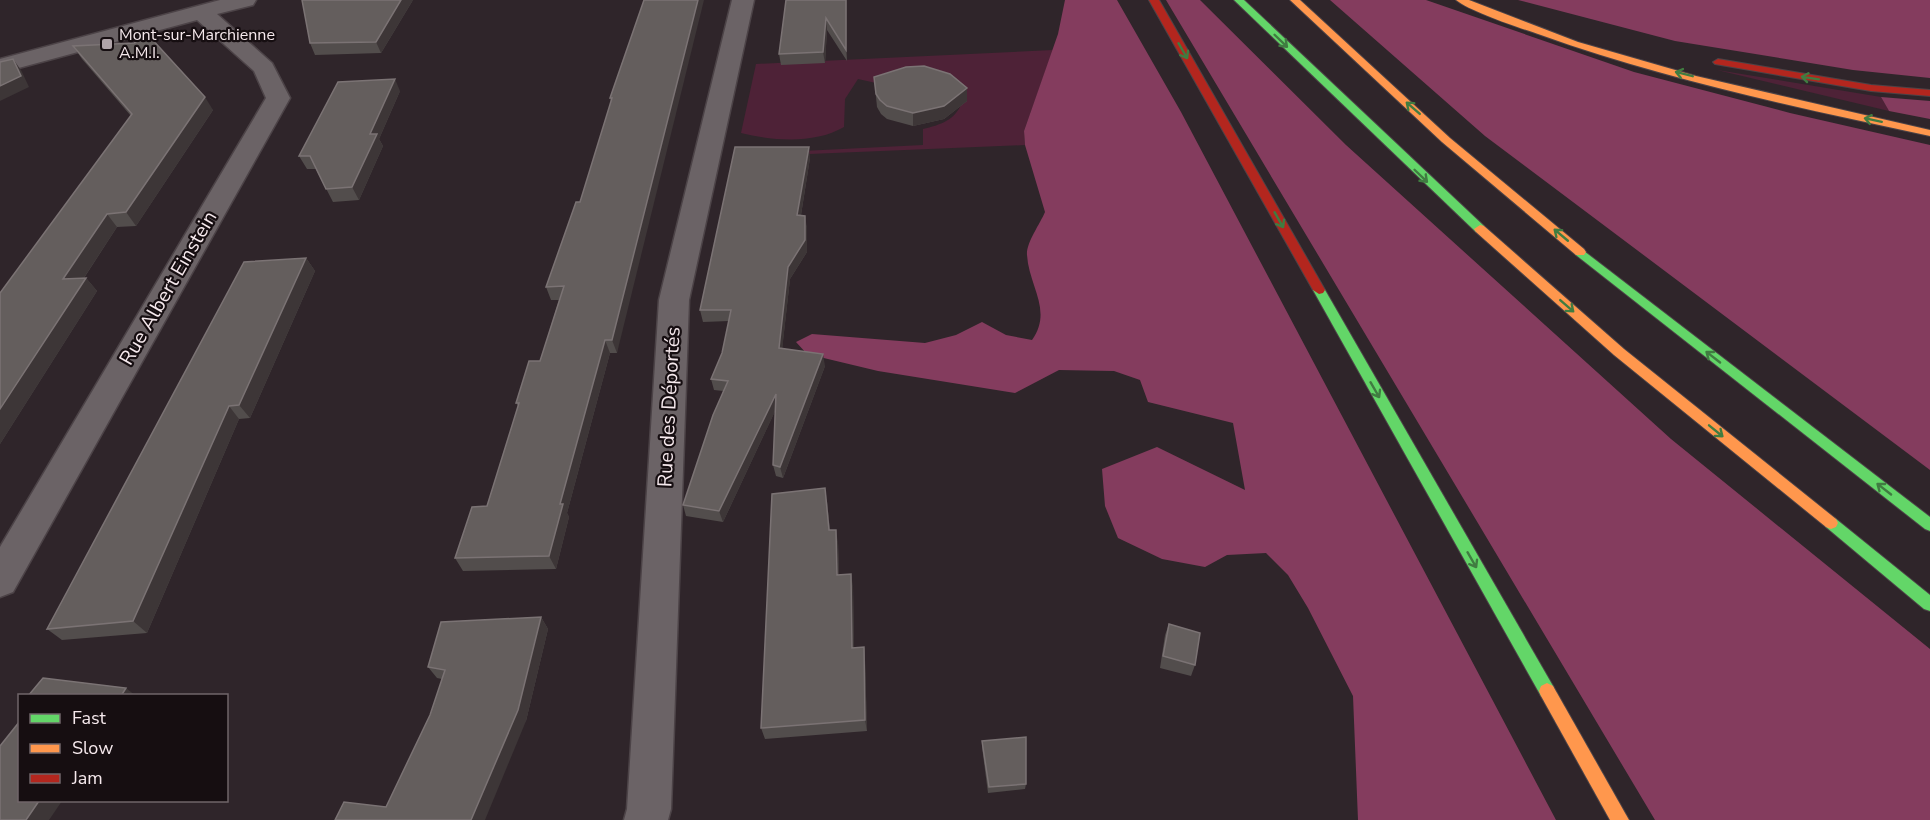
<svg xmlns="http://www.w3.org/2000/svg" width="1930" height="820" viewBox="0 0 1930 820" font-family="'Nunito Sans',sans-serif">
<rect width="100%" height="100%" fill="#2f252a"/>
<!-- green -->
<g fill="#4e2237">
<path d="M 1053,50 L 1024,131 L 1025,145 L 762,156 L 762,153 L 923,145 L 923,129 C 940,125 956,120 962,102 L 858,79 L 845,99 L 844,127 C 815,144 774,141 741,133 L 756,64 Z"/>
<polygon points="1717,70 1881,97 1889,111"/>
</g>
<!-- forest -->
<g fill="#843c5e">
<path d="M 1065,0 L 1117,0 L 1181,112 L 1556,820 L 1358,820 L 1353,696 L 1308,608 L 1288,575 L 1266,553 L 1227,555 L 1205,567 L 1162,559 L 1118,538 L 1105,506 L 1102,469 L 1157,447 L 1245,490 L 1233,423 L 1148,402 L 1140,380 L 1114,371 L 1059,370 L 1015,393 L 878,371 L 807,354 L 796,342 L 812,334 L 925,343 L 956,335 L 982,322 L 1006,335 L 1032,340 C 1053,310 1029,287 1027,255 C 1026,243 1040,224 1045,212 L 1025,145 L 1024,131 L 1058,34 Z"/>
<polygon points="1166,0 1200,0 1346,145 1671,439 1930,649 1930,820 1655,820"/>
<polygon points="1330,0 1426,0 1634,72 1790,113 1930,145 1930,470 1485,136"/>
<polygon points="1518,0 1930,0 1930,78 1853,70 1675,41"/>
<polygon points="1881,97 1930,101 1930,119 1889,111"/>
</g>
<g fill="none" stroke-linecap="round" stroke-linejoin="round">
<defs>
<g id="street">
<polygon points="220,0 256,0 253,5 217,14 272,63 290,98 13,592 0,597 0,547 266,98 254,71 197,20 0,73 0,59"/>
<polygon points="732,0 754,0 689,300 671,809 668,820 624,820 627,809 659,300"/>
</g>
<g id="fast">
<polygon points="1234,0 1244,0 1484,226 1484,232 1476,232"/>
<polygon points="1580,248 1930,517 1930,531 1925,529 1576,255 1574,252"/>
<polygon points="1319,286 1325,290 1553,686 1555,691 1553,696 1547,699 1541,696 1313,290"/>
<polygon points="1831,517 1836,519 1930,595 1930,611 1924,609 1826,527 1824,523 1826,519"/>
</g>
<g id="slow">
<polygon points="1290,0 1300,0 1450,138 1584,249 1586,252 1584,255 1576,255 1442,142"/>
<path d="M 1456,0 L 1469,0 L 1578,42 L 1696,76 L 1930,130 L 1930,136 C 1799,108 1667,80 1541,35 C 1520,28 1471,12 1456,0 Z"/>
<polygon points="1480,225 1484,226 1624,349 1836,519 1838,523 1836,527 1831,529 1826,527 1614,355 1476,232 1474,229"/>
<polygon points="1547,683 1553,686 1629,820 1610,820 1541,696 1539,691 1541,686"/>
</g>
<g id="jam">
<polygon points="1149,0 1159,0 1325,290 1323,293 1319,294 1313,290"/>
<polygon points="1718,59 1871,85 1930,90 1930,96 1871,91 1715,64 1713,62"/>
</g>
</defs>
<!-- street casing -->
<use href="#street" stroke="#4c4347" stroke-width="3"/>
<!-- fast casing -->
<use href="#fast" stroke="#4c4347" stroke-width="2"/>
<!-- slow casing -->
<use href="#slow" stroke="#4c4347" stroke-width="2"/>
<!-- jam casing -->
<use href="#jam" stroke="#4c4347" stroke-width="2"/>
<!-- street -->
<use href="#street" fill="#6b6366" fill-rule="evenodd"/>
<!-- fast -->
<use href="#fast" fill="#63d668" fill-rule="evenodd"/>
<!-- slow -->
<use href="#slow" fill="#ff974d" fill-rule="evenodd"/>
<!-- jam -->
<use href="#jam" fill="#b3261e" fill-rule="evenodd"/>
</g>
<!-- wall -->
<g fill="#524d4c">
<polygon points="413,0 381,53 315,55 310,43"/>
<polygon points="644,0 617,353 610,353 567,513 569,517 556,569 463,571 455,558 487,506 518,406 516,403 540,361 559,300 551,300 546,287 580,202 611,102 610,98"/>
<polygon points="786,0 847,0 847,61 827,30 825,63 781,65 779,54"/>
<polygon points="73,46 213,110 136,226 117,227 84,278 86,278 97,291 0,444 0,293 131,116 82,59"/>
<polygon points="874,77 967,101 944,119 913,126 887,119 881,114 877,107"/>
<polygon points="400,91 379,139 383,146 359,200 333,202 316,169 307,169 299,156"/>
<polygon points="810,158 801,215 807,227 807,252 790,279 782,349 825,366 783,478 776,476 773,465 775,411 723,522 686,516 683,505 723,391 714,390 711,379 722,353 729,321 703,322 700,310"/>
<polygon points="306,258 315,271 250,418 239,419 147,633 62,640 47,629"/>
<polygon points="827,501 830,530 838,542 839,575 853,586 854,648 864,647 865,659 867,731 765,739 761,728"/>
<polygon points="541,617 548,629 526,721 386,807 430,715 442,679 437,678 428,667"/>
<polygon points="1169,624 1195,665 1191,676 1160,668 1165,635"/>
<polygon points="982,741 1026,784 1025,789 988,793 982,747"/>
</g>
<!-- shaded-wall -->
<g fill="#3d3637">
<polygon points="401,0 413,0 381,53 376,42"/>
<polygon points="698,0 704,0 617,353 612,340"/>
<polygon points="846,0 847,0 847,61 846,50"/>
<polygon points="826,18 827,30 825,63 823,52"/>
<polygon points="13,59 21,70 29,87 0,101 0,86"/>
<polygon points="395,79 400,91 379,139 383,146 359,200 352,187 370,134"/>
<polygon points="967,88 967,101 944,119 913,126 913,113"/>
<polygon points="205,97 213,110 136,226 126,212"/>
<polygon points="809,147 810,158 799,227 797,215"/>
<polygon points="107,214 117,227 74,293 63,279"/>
<polygon points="805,216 807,227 807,252 790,279 781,360 779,348 788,267"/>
<polygon points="306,258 315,271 250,418 239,405"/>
<polygon points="86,278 97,291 0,444 0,409"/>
<polygon points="605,340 610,353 567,513 569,517 556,569 549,556 560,504"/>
<polygon points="823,354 825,366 783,478 780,467"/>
<polygon points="776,394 778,405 723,522 719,511"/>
<polygon points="229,406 239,419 147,633 133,621"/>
<polygon points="825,488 827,501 831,543 829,530"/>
<polygon points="836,530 838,542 839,587 837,575"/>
<polygon points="851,574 853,586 854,659 852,648"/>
<polygon points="541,617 548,629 526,721 485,820 471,820"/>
<polygon points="864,647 865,659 867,731 865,720"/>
<polygon points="126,688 136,696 121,696"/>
<polygon points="39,801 62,801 49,820 26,820"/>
</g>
<!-- building -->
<g fill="#645e5d" stroke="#7b7374" stroke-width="1.5">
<polygon points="302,0 401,0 376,42 310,43"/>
<polygon points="644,0 698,0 612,340 605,340 560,504 563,504 549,556 455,558 472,507 487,506 519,403 516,403 529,361 540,361 564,286 546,287 576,202 580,202 612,98 610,98"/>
<polygon points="786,0 846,0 846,50 826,18 823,52 779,54"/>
<polygon points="150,37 205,97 126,212 107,214 63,279 86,278 0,409 0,293 132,114 73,46 134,43"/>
<polygon points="13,59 21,76 0,86 0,62"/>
<polygon points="924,66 950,74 967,88 944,106 913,113 887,106 880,100 876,94 874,77 906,67"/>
<polygon points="395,79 370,134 377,134 352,187 326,189 310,156 299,156 338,82"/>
<polygon points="735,147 809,147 797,215 805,216 805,240 788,267 779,348 823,354 780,467 773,465 776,394 719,511 683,505 713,415 728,381 711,379 722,353 731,310 700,310"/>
<polygon points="306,258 239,405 229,406 133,621 47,629 244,262"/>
<polygon points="825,488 829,530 836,530 837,575 851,574 852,648 864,647 865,720 761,728 772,494"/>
<polygon points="541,617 518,710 471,820 335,820 344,802 386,807 430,715 445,670 428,667 441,622"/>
<polygon points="1169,624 1200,633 1195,665 1163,656"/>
<polygon points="43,678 126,688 121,696 28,696"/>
<polygon points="20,721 20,801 39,801 26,820 0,820 0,746"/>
<polygon points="1026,737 1026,784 989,787 982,741"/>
</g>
<!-- one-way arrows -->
<defs><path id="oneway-shaft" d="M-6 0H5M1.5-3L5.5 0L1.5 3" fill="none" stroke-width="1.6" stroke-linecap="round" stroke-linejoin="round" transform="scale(1.5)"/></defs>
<g stroke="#407c41">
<use href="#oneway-shaft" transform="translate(1281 41) rotate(44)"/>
<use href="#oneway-shaft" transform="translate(1183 51) rotate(60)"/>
<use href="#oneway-shaft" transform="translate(1684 74) rotate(-166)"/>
<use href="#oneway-shaft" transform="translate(1810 78) rotate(-171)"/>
<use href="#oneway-shaft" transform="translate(1413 108) rotate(-139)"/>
<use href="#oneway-shaft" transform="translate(1873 120) rotate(-168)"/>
<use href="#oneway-shaft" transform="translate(1421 176) rotate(44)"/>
<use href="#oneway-shaft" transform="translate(1279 220) rotate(60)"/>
<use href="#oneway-shaft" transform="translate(1561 235) rotate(-140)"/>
<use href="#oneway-shaft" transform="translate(1567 306) rotate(41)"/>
<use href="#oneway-shaft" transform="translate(1713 357) rotate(-142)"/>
<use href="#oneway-shaft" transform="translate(1375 390) rotate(60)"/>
<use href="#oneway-shaft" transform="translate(1716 431) rotate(39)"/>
<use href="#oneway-shaft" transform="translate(1884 489) rotate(-142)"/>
<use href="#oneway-shaft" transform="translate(1472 560) rotate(60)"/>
</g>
<!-- markers -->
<rect fill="#b0a4a9" stroke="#160e11" stroke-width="2" x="101" y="38" width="12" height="12" rx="3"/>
<g text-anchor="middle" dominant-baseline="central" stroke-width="4.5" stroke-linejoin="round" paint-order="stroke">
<!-- far-poi labels -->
<g font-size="16" fill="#f6e9ed" stroke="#160e11" text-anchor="start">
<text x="119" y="35">Mont-sur-Marchienne<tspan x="119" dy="18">A.M.I.</tspan></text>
</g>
<!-- street labels -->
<g font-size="20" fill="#f6e9ed" stroke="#160e11">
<text transform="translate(168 288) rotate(-60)">Rue Albert Einstein</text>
<text transform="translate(669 407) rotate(-87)">Rue des Déportés</text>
</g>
</g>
<!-- legend -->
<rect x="18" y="694" width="210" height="108" fill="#160e11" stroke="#706669" stroke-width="1.5"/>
<rect x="30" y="714" width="30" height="9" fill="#63d668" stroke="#706669" stroke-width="1.5"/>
<text x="72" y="724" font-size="18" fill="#f6e9ed">Fast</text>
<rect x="30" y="744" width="30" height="9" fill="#ff974d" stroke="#706669" stroke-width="1.5"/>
<text x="72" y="754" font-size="18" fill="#f6e9ed">Slow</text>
<rect x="30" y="774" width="30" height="9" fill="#b3261e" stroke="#706669" stroke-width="1.5"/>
<text x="72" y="784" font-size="18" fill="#f6e9ed">Jam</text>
</svg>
